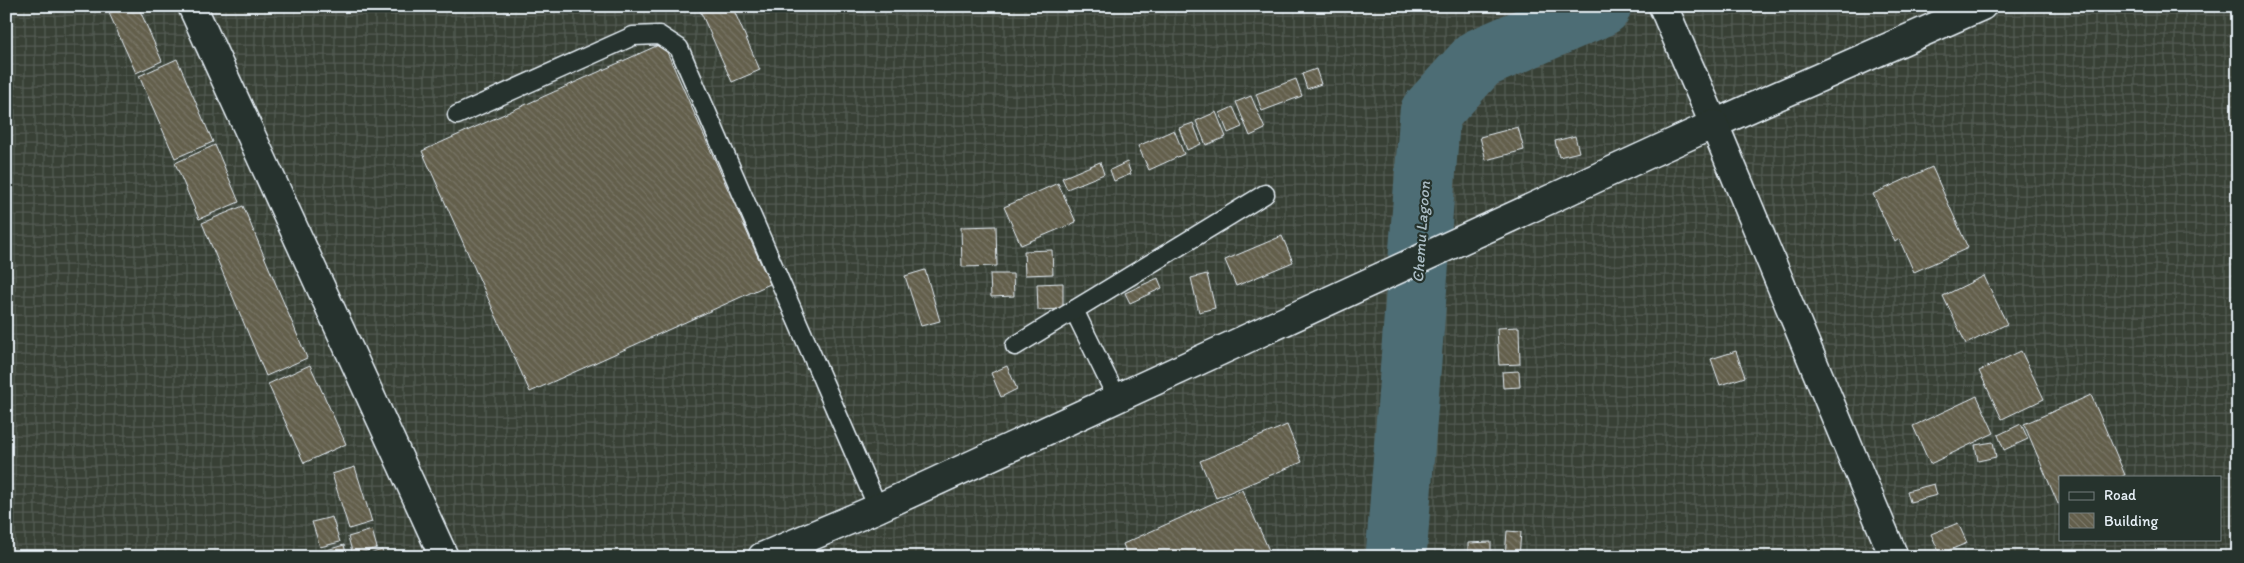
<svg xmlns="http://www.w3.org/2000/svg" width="2244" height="563" viewBox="0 0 2244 563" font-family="Itim,sans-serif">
<defs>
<pattern id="industrial-grid" width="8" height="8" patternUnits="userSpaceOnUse" patternTransform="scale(1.25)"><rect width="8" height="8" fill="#384036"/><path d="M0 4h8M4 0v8" fill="none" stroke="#555c54"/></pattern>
<pattern id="building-back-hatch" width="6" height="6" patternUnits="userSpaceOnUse" patternTransform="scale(1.25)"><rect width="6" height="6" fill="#635f4c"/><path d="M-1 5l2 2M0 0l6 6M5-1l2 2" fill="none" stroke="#797667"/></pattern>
</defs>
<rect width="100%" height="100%" fill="#26332d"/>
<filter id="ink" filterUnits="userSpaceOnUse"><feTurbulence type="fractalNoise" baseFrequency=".02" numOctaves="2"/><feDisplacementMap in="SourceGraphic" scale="10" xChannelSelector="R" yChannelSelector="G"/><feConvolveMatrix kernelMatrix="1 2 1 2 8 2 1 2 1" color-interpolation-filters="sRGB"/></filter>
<g filter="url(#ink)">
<!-- industrial -->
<path fill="url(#industrial-grid)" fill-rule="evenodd" d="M 6,6 L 2238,6 L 2238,557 L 6,557 ZM 2060,477 L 2220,477 L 2220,539 L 2060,539 Z"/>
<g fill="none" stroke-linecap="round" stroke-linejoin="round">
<!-- river -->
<polyline stroke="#4e6d75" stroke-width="61" points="1396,557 1430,113 1479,59 1601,6"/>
</g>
<!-- building -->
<g fill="url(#building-back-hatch)" stroke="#e8f1f8">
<polygon points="123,6 138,6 162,61 136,73 109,13"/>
<polygon points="698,6 732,6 760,70 732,82"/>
<polygon points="663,43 770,284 530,392 422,151"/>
<polygon points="177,59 213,142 175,158 139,76"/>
<polygon points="1316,69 1321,84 1307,89 1302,74"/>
<polygon points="1296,79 1302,96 1262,111 1256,94"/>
<polygon points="1251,96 1265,129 1250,136 1236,102"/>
<polygon points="1233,107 1242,127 1228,133 1220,113"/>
<polygon points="1216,112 1226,137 1206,145 1196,121"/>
<polygon points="1193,123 1201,144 1187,150 1179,128"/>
<polygon points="1518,127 1524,150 1486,160 1480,137"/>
<polygon points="1174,130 1184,154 1149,170 1138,146"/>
<polygon points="1575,136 1579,152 1559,157 1555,141"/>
<polygon points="215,145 239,202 199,219 175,163"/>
<polygon points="1100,162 1104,174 1067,189 1062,178"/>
<polygon points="1127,162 1131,174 1114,181 1110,170"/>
<polygon points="1932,167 1968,248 1914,272 1899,239 1895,242 1873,194"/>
<polygon points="1058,183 1076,222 1021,245 1004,207"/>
<polygon points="243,206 307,358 266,376 202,223"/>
<polygon points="996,226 997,266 962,267 961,227"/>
<polygon points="1282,236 1293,262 1236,286 1225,260"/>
<polygon points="1052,250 1053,274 1025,275 1024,251"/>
<polygon points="925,270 940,321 921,326 905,276"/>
<polygon points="990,274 1013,274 1014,296 991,297"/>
<polygon points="1207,274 1215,308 1199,312 1191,278"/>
<polygon points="1984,276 2007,324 1966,344 1943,296"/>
<polygon points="1158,278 1162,288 1130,303 1125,293"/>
<polygon points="1063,283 1063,309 1038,310 1037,284"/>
<polygon points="1519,327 1520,364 1499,365 1497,328"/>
<polygon points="1736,351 1745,377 1720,385 1711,359"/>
<polygon points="2021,351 2044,399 2002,419 1979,371"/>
<polygon points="310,365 346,444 304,463 268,384"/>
<polygon points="1007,366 1017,389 1001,397 991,373"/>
<polygon points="1519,371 1520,387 1503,388 1502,372"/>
<polygon points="2091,395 2125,475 2120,477 2060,477 2060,503 2058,504 2024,424"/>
<polygon points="1977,396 1994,433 1930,464 1913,426"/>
<polygon points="2021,424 2028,439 2004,450 1998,435"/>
<polygon points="1287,425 1302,462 1216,498 1200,461"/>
<polygon points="1993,442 1996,457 1978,461 1975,445"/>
<polygon points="355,467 372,522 349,529 332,474"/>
<polygon points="1934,484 1937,495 1910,502 1907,491"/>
<polygon points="1242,490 1272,557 1128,557 1123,544"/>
<polygon points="332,517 340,542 320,547 312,522"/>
<polygon points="1958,523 1967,543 1940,554 1931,534"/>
<polygon points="372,530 377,548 353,555 348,537"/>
<polygon points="1507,531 1521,532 1519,557 1505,557"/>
<polygon points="1491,542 1491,557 1468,557 1468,543"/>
<polygon points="344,545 347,557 306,557 306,556"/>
<polygon points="382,550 384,557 360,557"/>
</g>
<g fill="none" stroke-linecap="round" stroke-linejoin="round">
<defs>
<g id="lane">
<polyline points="457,115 633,36 659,35 679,48 878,508"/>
<polyline points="1074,310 1117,398"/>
<polyline points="1015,346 1265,194"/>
</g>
<g id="street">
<polyline points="192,6 444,557"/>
<polyline points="1663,6 1714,124 1982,6"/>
</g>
<polyline id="secondary" points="762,557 878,508 1714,124 1894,557"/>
</defs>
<!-- lane casing -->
<use href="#lane" stroke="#e8f1f8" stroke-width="21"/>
<!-- street casing -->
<use href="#street" stroke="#e8f1f8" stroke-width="31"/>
<!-- secondary casing -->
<use href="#secondary" stroke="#e8f1f8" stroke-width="31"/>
<!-- lane -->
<use href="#lane" stroke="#26332d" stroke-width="18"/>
<!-- street -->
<use href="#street" stroke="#26332d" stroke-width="28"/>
<!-- secondary -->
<use href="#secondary" stroke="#26332d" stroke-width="28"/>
</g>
</g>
<g text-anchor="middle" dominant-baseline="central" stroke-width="4.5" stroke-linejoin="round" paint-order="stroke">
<!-- water labels -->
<g font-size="16" font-style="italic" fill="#aabcc4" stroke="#26332d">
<text transform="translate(1421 232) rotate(-86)">Chemu Lagoon</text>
</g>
</g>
<!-- margin -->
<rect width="2244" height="563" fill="none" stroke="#26332d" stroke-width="25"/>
<rect x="12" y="12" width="2219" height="538" fill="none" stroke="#e8f1f8" stroke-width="2" filter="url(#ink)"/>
<!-- legend -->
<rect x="2059" y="476" width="162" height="65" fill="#26332d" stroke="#747f7e"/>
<rect x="2069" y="492" width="25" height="8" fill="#26332d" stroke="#747f7e"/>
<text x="2104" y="500" font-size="15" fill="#e8f1f8">Road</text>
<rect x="2069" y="513" width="25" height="15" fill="url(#building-back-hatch)" stroke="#747f7e"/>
<text x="2104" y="526" font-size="15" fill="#e8f1f8">Building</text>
</svg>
